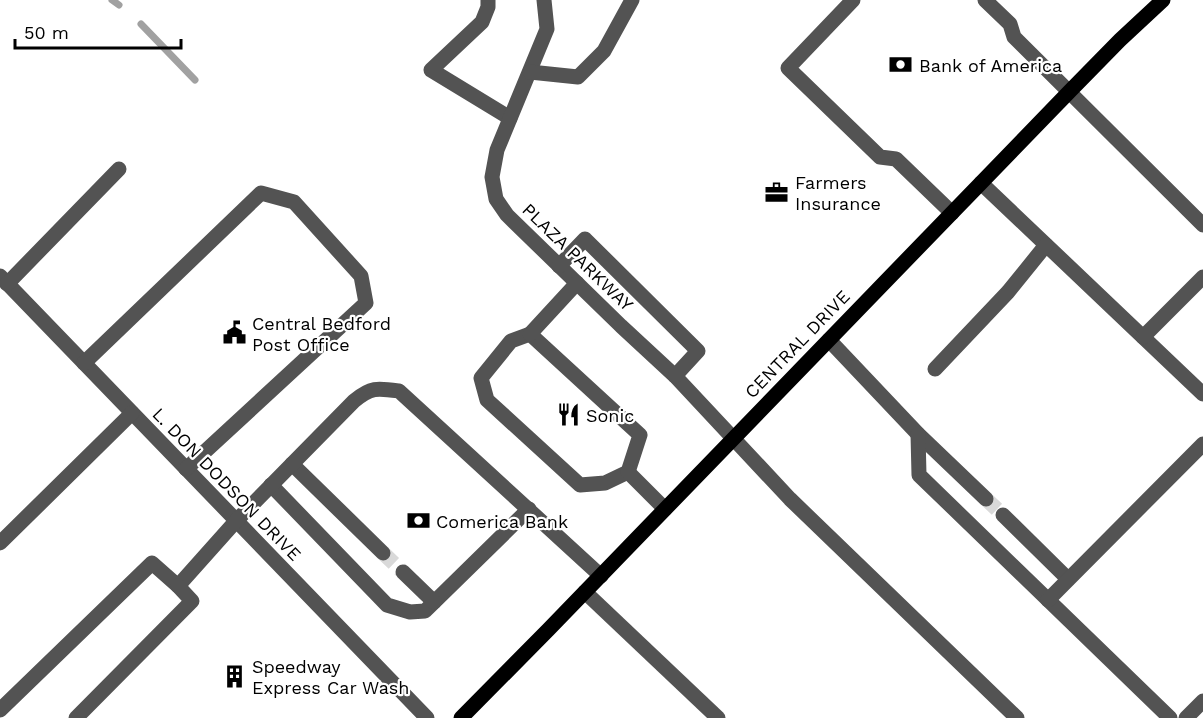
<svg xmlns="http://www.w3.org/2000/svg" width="1203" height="718" viewBox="0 0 1203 718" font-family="'Work Sans',sans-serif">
<rect width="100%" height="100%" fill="#fff"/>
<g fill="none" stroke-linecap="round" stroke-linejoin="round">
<!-- stream -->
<g stroke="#a1a1a1" stroke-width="7">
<polyline points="112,0 119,5"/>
<polyline points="141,24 195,80"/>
</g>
<!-- minor-tunnel -->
<g stroke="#d9d9d9" stroke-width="15" stroke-dasharray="15 8" stroke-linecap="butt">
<polyline points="986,499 1003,515"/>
<polyline points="383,553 403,572"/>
</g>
<!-- minor -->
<g stroke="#535353" stroke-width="15">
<polyline points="488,0 488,7 482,22 431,70 510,118"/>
<polyline points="544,0 547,29 497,150 492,177 496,199 507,215 621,326 675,376 790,499 1017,718"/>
<polyline points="853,0 788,68 880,157 896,159 952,213"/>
<polyline points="985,0 1010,24 1014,37 1203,225"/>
<polyline points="530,72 578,77 604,51 632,0"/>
<polyline points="981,183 1203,394"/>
<polyline points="559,266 585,239 698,351 675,376"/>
<polyline points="0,276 427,718"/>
<polyline points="7,284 119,169"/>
<polygon points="530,334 640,435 628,472 605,483 580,485 487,400 481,378 511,341"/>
<polyline points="530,334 577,283"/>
<polyline points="1143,337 1203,277"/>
<polyline points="829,340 918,434 986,499"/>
<polyline points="84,363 261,193 294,202 361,276 366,303 186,469"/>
<polyline points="935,369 1008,292 1046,245"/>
<polyline points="918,434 919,475 1170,718"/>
<polyline points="292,464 383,553"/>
<polyline points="628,472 665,509"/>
<polyline points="271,485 387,605 410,612 425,611 529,509"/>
<polyline points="1003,515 1068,579"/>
<polyline points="0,543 132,413"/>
<polyline points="403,572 434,602"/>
<polyline points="585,592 718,718"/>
<polyline points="1048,600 1203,444"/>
<path d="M 0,710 L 152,563 L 178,586 L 236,521 L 354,401 C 371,387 377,388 399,391 L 601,576"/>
<polyline points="76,718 192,601 178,586"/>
<polyline points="1186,718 1203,701"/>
</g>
<!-- major -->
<polyline stroke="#000" stroke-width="15" points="461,718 548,630 1069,92 1120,40 1163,0"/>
</g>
<!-- icons -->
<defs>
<symbol id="bank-bare" viewBox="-9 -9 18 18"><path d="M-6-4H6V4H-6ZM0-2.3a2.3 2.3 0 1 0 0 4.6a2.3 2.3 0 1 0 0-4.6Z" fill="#000" stroke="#fff" stroke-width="2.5" paint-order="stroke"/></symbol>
<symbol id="office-bare" viewBox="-9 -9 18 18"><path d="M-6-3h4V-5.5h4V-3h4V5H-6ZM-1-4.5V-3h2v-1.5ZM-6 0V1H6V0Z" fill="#000" stroke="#fff" stroke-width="2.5" paint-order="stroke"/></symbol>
<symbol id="civic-bare" viewBox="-9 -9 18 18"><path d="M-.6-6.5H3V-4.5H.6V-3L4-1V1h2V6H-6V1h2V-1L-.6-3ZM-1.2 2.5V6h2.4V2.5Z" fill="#000" stroke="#fff" stroke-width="2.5" paint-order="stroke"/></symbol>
<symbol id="restaurant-bare" viewBox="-9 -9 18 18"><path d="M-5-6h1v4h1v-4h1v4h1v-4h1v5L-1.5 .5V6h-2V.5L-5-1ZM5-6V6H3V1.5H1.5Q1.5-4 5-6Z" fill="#000" stroke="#fff" stroke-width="2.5" paint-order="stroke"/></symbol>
<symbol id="building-bare" viewBox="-9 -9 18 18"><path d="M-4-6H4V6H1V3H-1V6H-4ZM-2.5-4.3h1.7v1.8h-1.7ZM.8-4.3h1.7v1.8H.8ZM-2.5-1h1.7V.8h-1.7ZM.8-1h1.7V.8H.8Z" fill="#000" stroke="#fff" stroke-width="2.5" paint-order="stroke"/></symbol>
</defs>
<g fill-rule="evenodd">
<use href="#bank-bare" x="884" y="48" width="33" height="33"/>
<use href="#office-bare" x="760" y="176" width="33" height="33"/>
<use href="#civic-bare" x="218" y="316" width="33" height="33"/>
<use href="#restaurant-bare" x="552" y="398" width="33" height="33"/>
<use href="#bank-bare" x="402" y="504" width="33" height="33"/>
<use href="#building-bare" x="218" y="660" width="33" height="33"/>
</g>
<g text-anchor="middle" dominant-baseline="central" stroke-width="4.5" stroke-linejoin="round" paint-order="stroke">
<!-- poi labels -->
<g font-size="18" fill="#000" stroke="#fff" text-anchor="start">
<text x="919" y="65">Bank of America</text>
<text x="795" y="182">Farmers<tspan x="795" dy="21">Insurance</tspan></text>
<text x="252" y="323">Central Bedford<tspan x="252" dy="21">Post Office</tspan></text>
<text x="586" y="415">Sonic</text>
<text x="436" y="521">Comerica Bank</text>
<text x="252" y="666">Speedway<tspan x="252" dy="21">Express Car Wash</tspan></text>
</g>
<!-- street labels -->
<g font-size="18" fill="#000" stroke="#fff">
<text transform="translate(578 257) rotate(44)">PLAZA PARKWAY</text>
<text transform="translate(797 344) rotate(-46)">CENTRAL DRIVE</text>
<text transform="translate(227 484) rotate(46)">L. DON DODSON DRIVE</text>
</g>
</g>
<!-- scale -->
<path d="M15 39v9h166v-9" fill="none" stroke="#000000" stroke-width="3"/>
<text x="24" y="39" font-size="18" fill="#000000" stroke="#ffffff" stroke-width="4.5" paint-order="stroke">50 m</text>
</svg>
